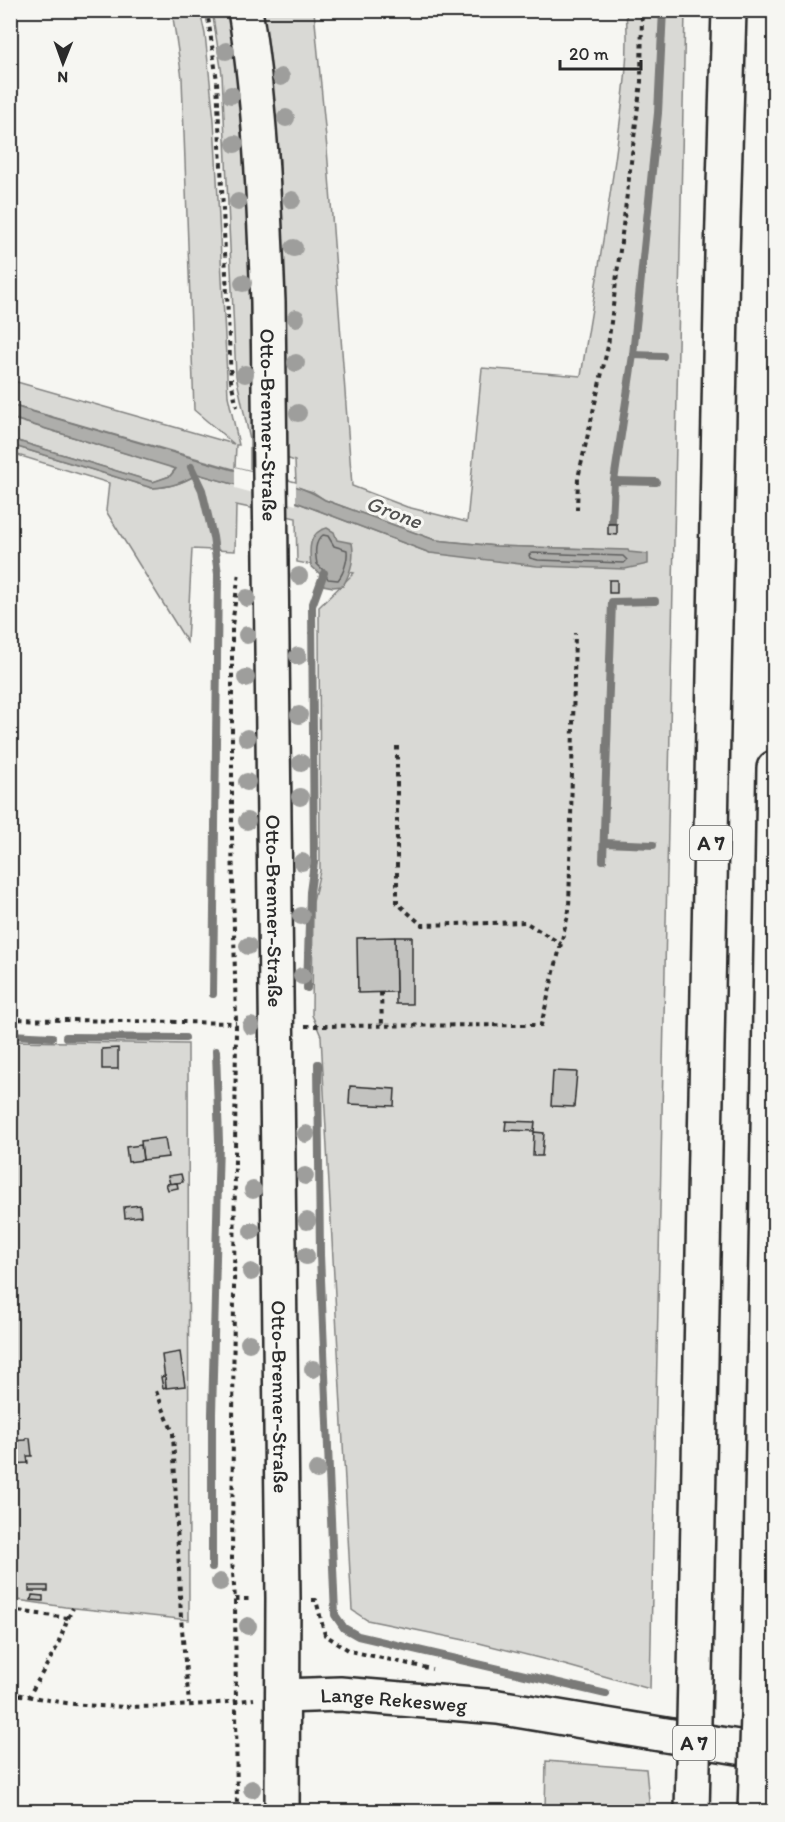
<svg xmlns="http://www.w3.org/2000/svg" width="785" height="1822" viewBox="0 0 785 1822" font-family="Itim,sans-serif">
<rect width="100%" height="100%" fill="#f6f6f2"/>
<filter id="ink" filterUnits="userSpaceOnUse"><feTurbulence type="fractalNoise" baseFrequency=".0167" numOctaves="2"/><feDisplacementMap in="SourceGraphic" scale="12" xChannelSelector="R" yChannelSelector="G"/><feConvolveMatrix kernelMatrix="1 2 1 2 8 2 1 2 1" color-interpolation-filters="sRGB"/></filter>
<g filter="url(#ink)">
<!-- green -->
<g fill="#d9d9d5" stroke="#828280" stroke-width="1.5">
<path d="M 172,11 L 200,11 L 205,34 L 214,120 L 228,396 L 239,445 L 236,445 L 235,467 L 296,482 L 295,461 L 286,458 L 280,161 L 265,28 L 261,11 L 314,11 L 327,149 L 352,486 L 407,507 L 467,522 L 482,368 L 581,376 C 593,302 606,227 616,153 C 622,106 630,58 626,11 L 685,11 L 650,1689 L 547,1660 L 479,1643 L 367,1620 L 352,1610 L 321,1036 L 312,1015 L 313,902 L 320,871 L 319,607 L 354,573 L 297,562 L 296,518 L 236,505 L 235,551 L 192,549 L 187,642 L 106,511 L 109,483 L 11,453 L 11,445 L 152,488 C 171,487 182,483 198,474 L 296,502 L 430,553 L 594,549 L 496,546 L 435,540 L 325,500 L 313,492 L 11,405 L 10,380 L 234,444 L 194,410 L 182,78 Z"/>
<polygon points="212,11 229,11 241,100 248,208 253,470 250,468 250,440 236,376 222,74"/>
<polygon points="10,418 155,462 176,468 170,476 153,482 11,439"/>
<polygon points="11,1041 188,1044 189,1620 65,1607 11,1599"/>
<polygon points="546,1761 646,1769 650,1811 545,1811"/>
</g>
<!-- water -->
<g fill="#aeaeab" stroke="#7a7a78" stroke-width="1.5">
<path d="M 10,405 C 84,426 157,448 230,469 C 262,478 297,482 325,500 L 435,540 L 496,546 L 628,550 L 629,552 L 648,554 L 648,564 L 625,569 L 537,566 L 430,553 L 296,502 L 198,474 C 182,483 171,487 152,488 L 11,445 L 11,439 L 153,482 L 170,476 L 176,469 L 11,418 Z"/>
<path d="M 327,528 L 334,532 L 337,540 L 352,543 C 355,558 351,572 343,586 L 333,587 L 323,585 L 320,574 L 311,566 C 309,550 308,532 327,528 Z"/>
</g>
<!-- pier -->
<polygon fill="#f6f6f2" points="235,467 296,483 296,505 235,488"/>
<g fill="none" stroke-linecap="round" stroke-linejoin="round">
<!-- shore -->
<g stroke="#5f5f5e" stroke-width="1.5">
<path d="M 323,535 L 328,536 L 334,546 L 347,550 C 348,559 344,573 338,580 L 328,579 L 324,571 L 317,564 C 315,553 314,542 323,535 Z"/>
<polygon points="532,553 623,556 627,560 624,563 538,560 530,558 529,555"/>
</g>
<!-- stream -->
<g stroke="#7a7a78" stroke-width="8">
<polyline points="633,355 663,356"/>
<polyline points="191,467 202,490 213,537 218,574 213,994"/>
<polyline points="614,481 633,355 658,113 663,10"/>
<polyline points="612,522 614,481 656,482"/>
<polyline points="604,843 653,845"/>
<polyline points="603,860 612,602 655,601"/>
<polyline points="307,988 310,892 314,863 312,606 324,573"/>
<polyline points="10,1035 52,1037"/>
<polyline points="66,1037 185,1038"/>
<polyline points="318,1064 320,1255 335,1615 344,1628 358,1636 606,1694"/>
<polyline points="212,1567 212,1414 219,1142 216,1051"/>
</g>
</g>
<!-- building -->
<g fill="#c3c3c0" stroke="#2b2b2b" stroke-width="1.5">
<polygon points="608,524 617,524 617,535 608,534"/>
<rect x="609" y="580" width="8" height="13"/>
<polygon points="395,937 412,937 412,1004 396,1004"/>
<polygon points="395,937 396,992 358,993 357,938"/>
<polygon points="118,1048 118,1069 102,1069 102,1049"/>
<polygon points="553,1071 577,1072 574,1107 551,1106"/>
<polygon points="350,1086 395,1089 394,1106 349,1104"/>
<polygon points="506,1121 535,1122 534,1131 505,1130"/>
<polygon points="534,1132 544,1133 542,1156 533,1156"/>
<polygon points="165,1138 168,1157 143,1160 141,1141"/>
<polygon points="141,1145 143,1160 128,1162 126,1147"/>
<polygon points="181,1174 183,1182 170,1184 168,1176"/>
<polygon points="177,1183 178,1188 168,1190 166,1184"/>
<polygon points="140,1205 141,1216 125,1218 124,1207"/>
<polygon points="180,1352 185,1386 166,1388 162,1355"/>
<polygon points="165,1376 166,1387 163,1388 161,1377"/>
<polygon points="10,1400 14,1400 15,1416 10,1417"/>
<polygon points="26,1438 30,1438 32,1456 27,1456 28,1463 10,1464 10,1441 26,1440"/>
<rect x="29" y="1586" width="19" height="5"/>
<polygon points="32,1595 43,1596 43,1601 31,1600"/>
</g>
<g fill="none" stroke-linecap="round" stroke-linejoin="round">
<defs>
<g id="secondary">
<path id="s1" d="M 245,10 C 261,108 264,203 268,302 L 283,1598 L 282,1812"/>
<path id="s2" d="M 283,1696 L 340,1694 L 498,1707 L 774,1753"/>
</g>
<g id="highway">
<polyline points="695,1675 722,255 729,10"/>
<polyline points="759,1682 774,768"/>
</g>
</defs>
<!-- secondary casing -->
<use href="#secondary" stroke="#2b2b2b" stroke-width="38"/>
<!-- highway casing -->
<use href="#highway" stroke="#2b2b2b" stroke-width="38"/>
<!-- path -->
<g stroke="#2b2b2b" stroke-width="4" stroke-dasharray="4.5 4.5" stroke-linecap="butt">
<polyline points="207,10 217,81 231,381 237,407"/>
<polyline points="577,510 578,478 608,346 641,82 642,10"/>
<polyline points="397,746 397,903 422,925 525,922 561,944"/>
<polyline points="381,992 382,1026"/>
<polyline points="10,1019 236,1023"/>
<polyline points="305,1026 541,1025 569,911 575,633"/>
<polyline points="156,1391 173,1433 181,1618 189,1704"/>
<polyline points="235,1599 253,1599"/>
<polyline points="312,1600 316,1600 325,1635 350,1651 432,1669"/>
<polyline points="10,1610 68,1618 57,1647 29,1696"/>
<polyline points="68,1618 73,1608"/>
<path d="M 10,1693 C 35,1697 59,1703 84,1705 C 137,1709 202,1706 254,1699"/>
<polyline points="237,1812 235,1599 232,1560 236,1023 232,839 232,626 239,572"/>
</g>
<!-- secondary -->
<use href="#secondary" stroke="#f6f6f2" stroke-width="33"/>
<!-- highway -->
<use href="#highway" stroke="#f6f6f2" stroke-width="33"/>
<defs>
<g id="highway-bridge">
<polyline points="692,1812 695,1675"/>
<polyline points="755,1812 759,1682"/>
</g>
</defs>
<!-- highway-bridge casing -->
<use href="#highway-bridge" stroke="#2b2b2b" stroke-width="38" stroke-linecap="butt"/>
<!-- highway-bridge -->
<use href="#highway-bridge" stroke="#f6f6f2" stroke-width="33"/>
</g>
<!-- trees -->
<g fill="#9e9e9c">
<circle cx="226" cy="51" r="9"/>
<circle cx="281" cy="77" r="9"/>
<circle cx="231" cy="95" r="9"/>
<circle cx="286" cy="118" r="9"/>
<circle cx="235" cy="144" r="9"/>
<circle cx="292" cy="200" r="9"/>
<circle cx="238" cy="202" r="9"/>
<circle cx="294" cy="248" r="9"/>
<circle cx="243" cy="283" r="9"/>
<circle cx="296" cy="318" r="9"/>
<circle cx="296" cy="363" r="9"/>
<circle cx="245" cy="374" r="9"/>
<circle cx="298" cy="413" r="9"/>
<circle cx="299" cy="576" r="9"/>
<circle cx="247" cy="598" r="9"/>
<circle cx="247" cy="635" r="9"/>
<circle cx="298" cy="656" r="9"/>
<circle cx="246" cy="678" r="9"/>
<circle cx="299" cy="715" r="9"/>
<circle cx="247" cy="738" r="9"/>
<circle cx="301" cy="763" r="9"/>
<circle cx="247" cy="782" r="9"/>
<circle cx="300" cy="797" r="9"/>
<circle cx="247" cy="821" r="9"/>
<circle cx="302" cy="862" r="9"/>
<circle cx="301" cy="916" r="9"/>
<circle cx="248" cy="946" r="9"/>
<circle cx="302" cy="976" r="9"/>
<circle cx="251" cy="1026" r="9"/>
<circle cx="306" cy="1134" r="9"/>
<circle cx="305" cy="1176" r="9"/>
<circle cx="253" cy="1190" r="9"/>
<circle cx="307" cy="1221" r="9"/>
<circle cx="252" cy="1231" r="9"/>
<circle cx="306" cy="1256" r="9"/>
<circle cx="251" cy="1272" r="9"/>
<circle cx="249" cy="1343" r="9"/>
<circle cx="313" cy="1369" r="9"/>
<circle cx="317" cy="1470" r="9"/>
<circle cx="220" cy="1582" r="9"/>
<circle cx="248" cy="1626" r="9"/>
<circle cx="252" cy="1789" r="9"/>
</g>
</g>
<g text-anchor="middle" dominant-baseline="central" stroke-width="6" stroke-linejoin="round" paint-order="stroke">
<!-- shield labels -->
<g fill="#f6f6f2" stroke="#686867" stroke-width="1.5">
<rect x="690" y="826" width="42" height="34" rx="4.5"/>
<rect x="673" y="1726" width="42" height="34" rx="4.5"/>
</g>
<g font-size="20" font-weight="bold" fill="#2b2b2b">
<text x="711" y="843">A 7</text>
<text x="694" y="1743">A 7</text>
</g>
<!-- street labels -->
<g font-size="21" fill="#2b2b2b" stroke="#f6f6f2">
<text stroke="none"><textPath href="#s1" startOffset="416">Otto-Brenner-Straße</textPath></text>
<text stroke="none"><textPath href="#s1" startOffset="902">Otto-Brenner-Straße</textPath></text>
<text stroke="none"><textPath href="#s1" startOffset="1388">Otto-Brenner-Straße</textPath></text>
<text stroke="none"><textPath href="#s2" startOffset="111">Lange Rekesweg</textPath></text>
</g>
<!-- water labels -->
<g font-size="22" font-style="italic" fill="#525251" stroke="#f6f6f2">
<text transform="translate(394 512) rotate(21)">Grone</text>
</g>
</g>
<!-- margin -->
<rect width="785" height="1822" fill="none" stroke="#f6f6f2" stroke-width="36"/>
<rect x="18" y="18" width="749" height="1786" fill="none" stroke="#2b2b2b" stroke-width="2" filter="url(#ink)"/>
<!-- north arrow -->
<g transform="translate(63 63) rotate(181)" stroke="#f6f6f2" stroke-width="4.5" paint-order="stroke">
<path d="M0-4.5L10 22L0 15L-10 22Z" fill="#2b2b2b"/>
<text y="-9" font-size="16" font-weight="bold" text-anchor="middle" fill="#2b2b2b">N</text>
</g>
<!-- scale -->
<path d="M560 60v9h81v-9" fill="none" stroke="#2b2b2b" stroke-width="3"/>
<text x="569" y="60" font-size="18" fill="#2b2b2b" stroke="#f6f6f2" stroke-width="4.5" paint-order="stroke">20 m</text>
</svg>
